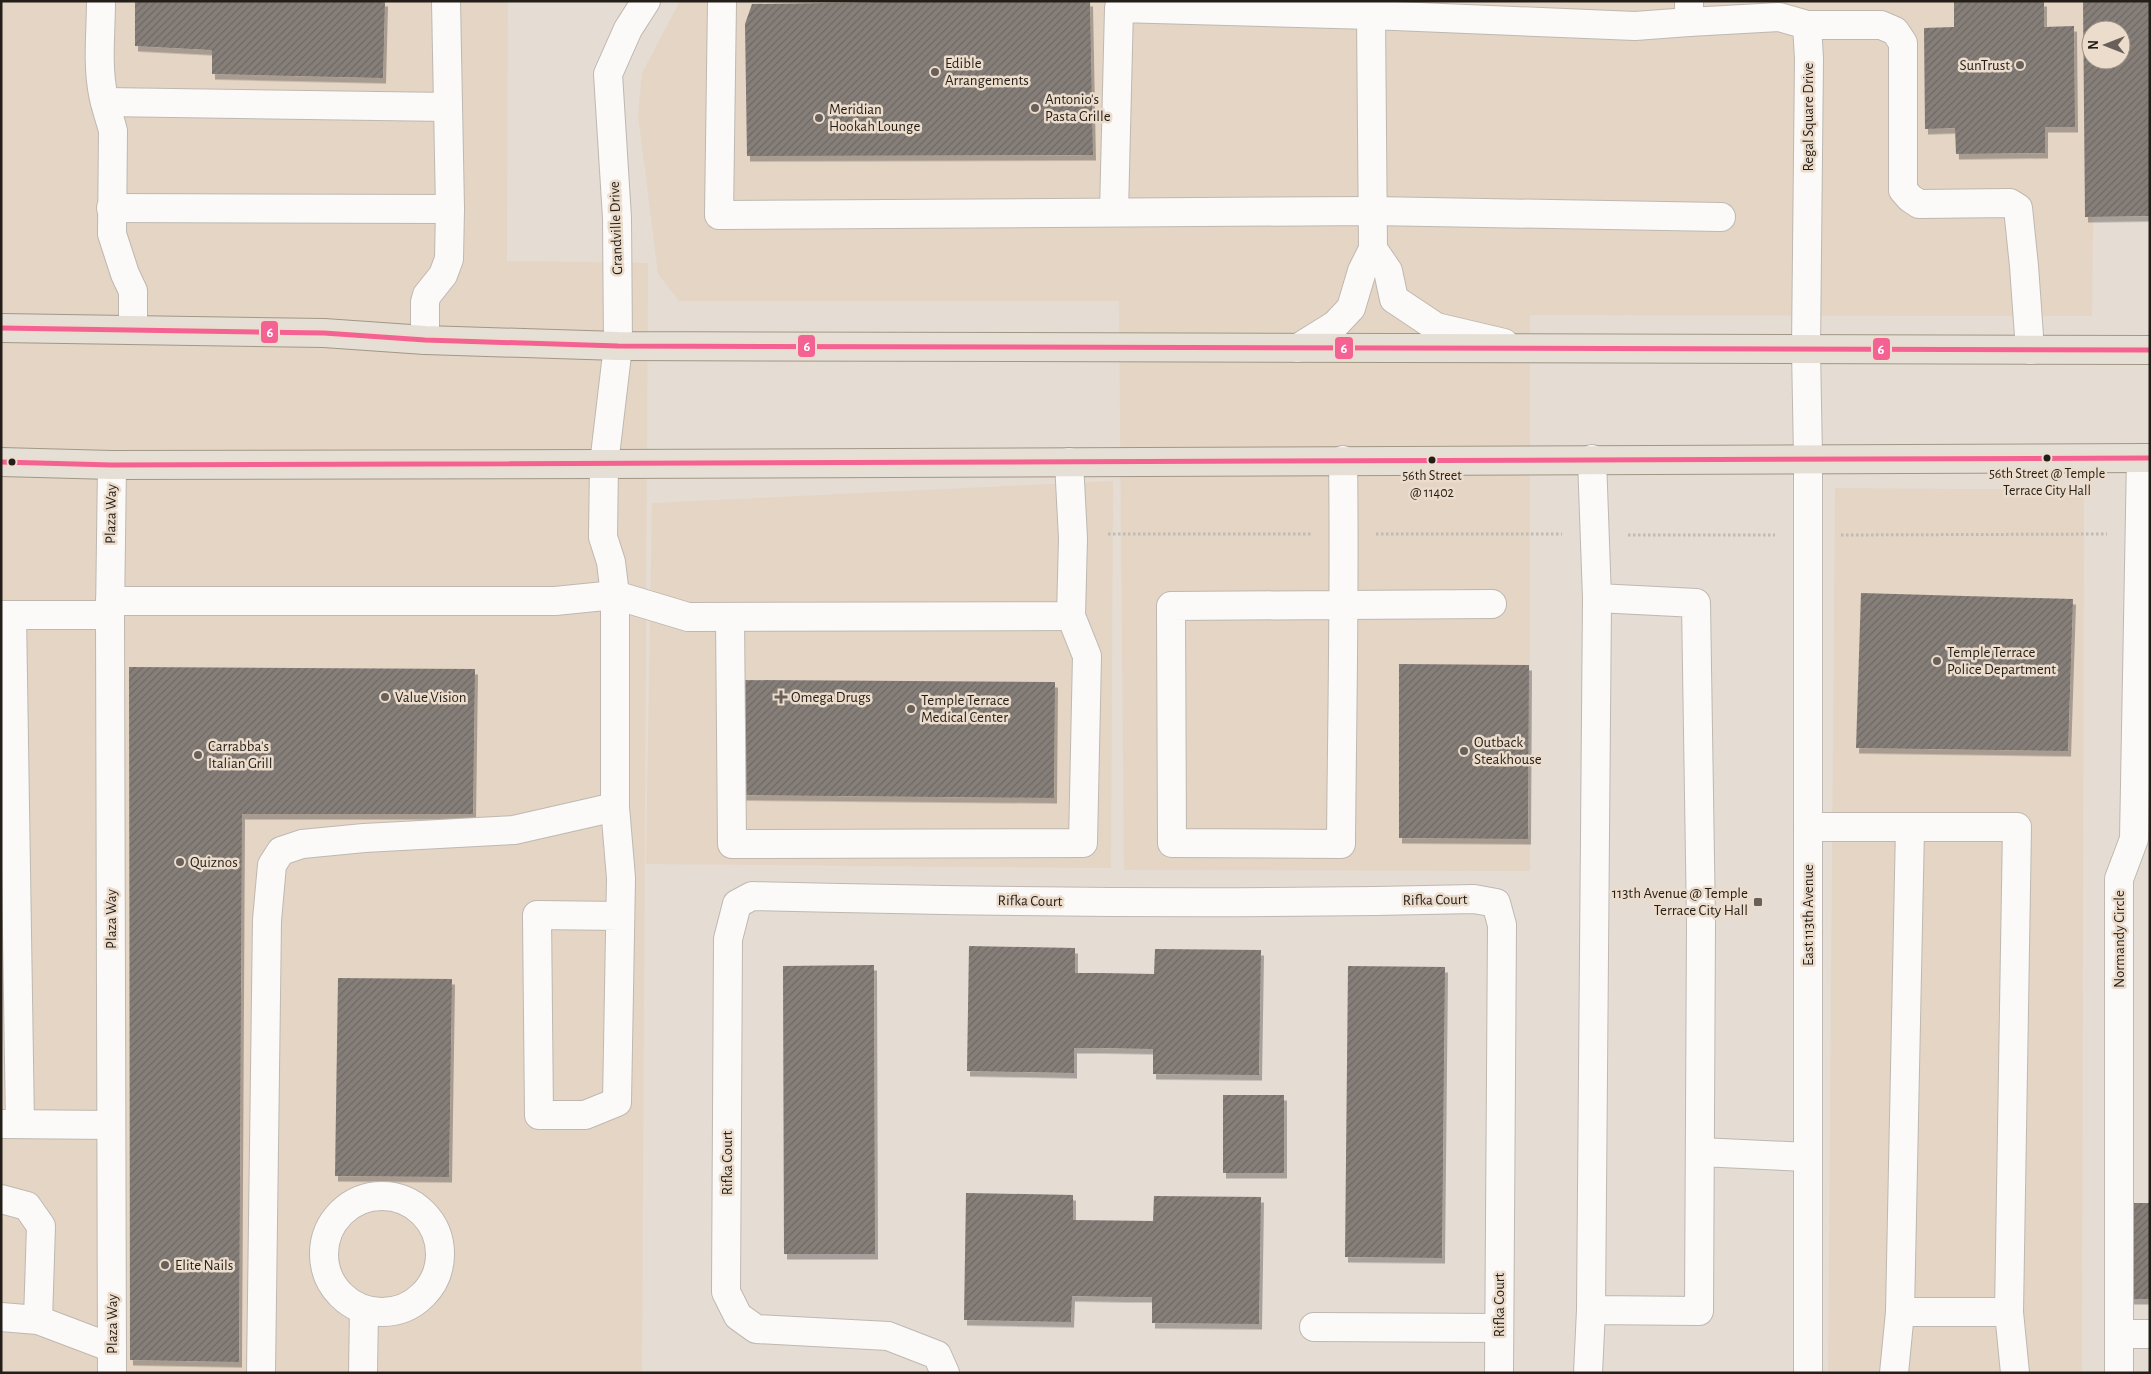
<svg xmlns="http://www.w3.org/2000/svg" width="2151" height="1374" viewBox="0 0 2151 1374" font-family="'Alegreya Sans',sans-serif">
<defs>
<pattern id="building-hatch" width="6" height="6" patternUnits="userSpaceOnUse" patternTransform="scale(1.25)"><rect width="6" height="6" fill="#867f79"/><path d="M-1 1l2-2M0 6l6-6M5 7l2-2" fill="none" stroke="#6d6762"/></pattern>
<filter id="shadow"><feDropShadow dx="3" dy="5.5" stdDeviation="0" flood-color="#0004"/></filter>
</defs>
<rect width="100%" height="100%" fill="#e5dcd3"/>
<!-- built -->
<g fill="#e5d5c5">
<polygon points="1,1 508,1 507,261 648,263 642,1373 1,1373"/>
<polygon points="680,1 2095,1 2091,30 2091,60 2095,60 2092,316 1530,315 1530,871 1124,870 1119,301 679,301 658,274 638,115 642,73"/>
<polygon points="1113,481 1111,868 646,864 652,503"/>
<polygon points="1835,488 2084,490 2082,1373 1828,1373"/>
</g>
<!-- building -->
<g fill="url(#building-hatch)" fill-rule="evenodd" filter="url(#shadow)">
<polygon points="135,1 385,1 383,78 212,74 212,50 135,46"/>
<polygon points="955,1 1090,1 1093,155 747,156 745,24 752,4"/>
<polygon points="2044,1 2044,27 2074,26 2075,127 2045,127 2045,153 1956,154 1955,128 1925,129 1924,28 1954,27 1954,2"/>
<path d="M 2083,1 L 2150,1 L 2150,216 L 2085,217 ZM 2091,30 L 2121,30 L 2121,60 L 2091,60 Z"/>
<polygon points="1861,593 2073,599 2068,751 1856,748"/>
<polygon points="1399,664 1529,665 1528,839 1399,838"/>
<polygon points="129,667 475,669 473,814 242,814 239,1362 130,1360"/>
<polygon points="741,680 1055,682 1054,798 740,795"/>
<polygon points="969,946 1075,948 1075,973 1101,973 1154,974 1155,949 1261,950 1259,1075 1153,1074 1153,1049 1101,1048 1074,1048 1074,1073 967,1071"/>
<polygon points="874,965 875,1254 784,1254 783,966"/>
<polygon points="1348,966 1445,967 1442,1258 1345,1257"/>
<polygon points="338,978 452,979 449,1177 335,1176"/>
<rect x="1223" y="1095" width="61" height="78"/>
<polygon points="966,1193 1073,1195 1073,1220 1153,1221 1154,1196 1261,1197 1259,1324 1152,1323 1152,1297 1125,1297 1072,1296 1071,1322 964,1320"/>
<polygon points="2131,1203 2150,1203 2150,1299 2129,1299"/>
</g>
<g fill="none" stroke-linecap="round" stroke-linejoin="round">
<defs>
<g id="minor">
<path d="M 101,1 C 101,31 97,64 103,94 C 105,106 110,118 113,131 L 112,234 L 125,274 L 133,291 L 133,330"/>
<polyline points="722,1 719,215 1372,211 1721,217"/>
<polyline points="1689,1 1689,22 1779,17 1807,25 1809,59 1806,349 1808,458 1808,1373"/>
<polyline points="1807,25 1881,25 1895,31 1903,43 1903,190 1910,198 1919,204 2010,203 2018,208 2024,266 2030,350"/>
<polyline points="105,102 448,107"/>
<polyline points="111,208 450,209 446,1"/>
<polyline points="1114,212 1119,8 1371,15"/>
<polyline points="1373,249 1388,271 1394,299 1436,327 1504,343"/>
<polyline points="425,340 425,302 427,295 443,275 449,259 450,209"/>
<polyline points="1298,348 1335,325 1351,308 1362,271 1373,249 1371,15 1635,26 1689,22"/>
<polyline points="2141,458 2134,839 2119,879 2119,1334 2150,1334"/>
<polyline points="1592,459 1597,598"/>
<path d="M 1343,460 C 1345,588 1342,716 1341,844 L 1172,843 L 1171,606 L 1492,604"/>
<polyline points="112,465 110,615 112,1373"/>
<polyline points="110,601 555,601 615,595 688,617 1071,616 1073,538 1069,462"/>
<polyline points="1,615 110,615"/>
<polyline points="12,615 20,1124"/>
<polyline points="730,617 732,844 1083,843 1087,656 1071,616"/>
<polyline points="1808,827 2017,827 2009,1312 2015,1373"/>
<polyline points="620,916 537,915 539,1115 585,1115 617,1102 621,878 615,807 615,595 611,562 603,537 604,464 618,346 617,218 608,74 628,29 646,1"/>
<polyline points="3,1124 111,1125"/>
<polyline points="1700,1152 1808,1157"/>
<circle cx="382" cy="1254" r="58"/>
<polyline points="1,1199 27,1206 41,1226 38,1320"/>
<polyline points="1900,1312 2009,1312"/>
<polyline points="1,1317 38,1320 112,1348"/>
<polyline points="1314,1327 1499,1328"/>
<polyline points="2119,1334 2119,1373"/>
<polyline points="261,1373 267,920 272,865 281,851 302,844 364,838 514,830 615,807"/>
<polyline points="363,1373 364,1310"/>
<path d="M 945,1373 L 937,1355 L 888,1336 L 756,1329 L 738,1316 L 726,1292 L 728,939 L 737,904 L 752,896 C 993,902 1234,905 1474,899 L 1496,903 L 1502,925 L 1499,1373"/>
<polyline points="1588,1373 1591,1310 1597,598 1696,603 1701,923 1699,1311 1591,1310"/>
<polyline points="1894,1373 1900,1312 1910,827"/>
</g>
<g id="major">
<polyline points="1,328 324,333 425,340 618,346 2150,350"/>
<polyline points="1,462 112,465 604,464 2150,458"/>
</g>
</defs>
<!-- minor casing -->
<use href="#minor" stroke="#beb8b1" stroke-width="30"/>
<!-- major casing -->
<use href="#major" stroke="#a29785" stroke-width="30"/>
<!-- path -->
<g stroke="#bfbcb8" stroke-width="3" stroke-dasharray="2.5 2.5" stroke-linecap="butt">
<polyline points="1108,534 1312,534"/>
<polyline points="1376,534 1562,534"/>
<polyline points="1628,535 1775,535"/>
<polyline points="1841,535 2107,534"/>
</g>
<!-- minor -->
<use href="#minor" stroke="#fbfaf8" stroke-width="28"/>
<!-- major -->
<use href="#major" stroke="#e5dfd6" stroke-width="28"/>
<defs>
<g id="bus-1">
<polyline points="1,328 324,333 425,340 618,346 2150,350"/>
<polyline points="1,462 112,465 2150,458"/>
</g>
</defs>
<!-- bus-1 casing -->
<use href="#bus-1" stroke="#ecdccc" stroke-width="9"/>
<!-- bus-1 -->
<use href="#bus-1" stroke="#f46293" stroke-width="5"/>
</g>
<!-- markers -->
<g fill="#686059" stroke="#ecdccc" stroke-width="2">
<circle cx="2020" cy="65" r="5"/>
<circle cx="935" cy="72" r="5"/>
<circle cx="1035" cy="108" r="5"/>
<circle cx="819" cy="118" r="5"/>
<circle cx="1937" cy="661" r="5"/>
<circle cx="385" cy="697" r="5"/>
<path d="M778.5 689.5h5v5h5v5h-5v5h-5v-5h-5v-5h5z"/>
<circle cx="911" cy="709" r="5"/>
<circle cx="1464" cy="751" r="5"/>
<circle cx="198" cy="755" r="5"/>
<circle cx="180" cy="862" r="5"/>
<rect x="1753" y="897" width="10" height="10" rx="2.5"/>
<circle cx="165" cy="1265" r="5"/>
</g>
<g fill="#241e18" stroke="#ecdccc" stroke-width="2">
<circle cx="2047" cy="458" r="4.5"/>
<circle cx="1432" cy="460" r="4.5"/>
<circle cx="12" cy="462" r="4.5"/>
</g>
<g text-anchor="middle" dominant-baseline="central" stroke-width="5" stroke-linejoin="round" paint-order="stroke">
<!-- bus labels -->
<g font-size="14" fill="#241e18" stroke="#ecdccc">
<text x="2047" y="474">56th Street @ Temple<tspan x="2047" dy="17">Terrace City Hall</tspan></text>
<text x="1432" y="476">56th Street<tspan x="1432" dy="17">@ 11402</tspan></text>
</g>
<!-- poi labels -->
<g font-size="15" fill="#241e18" stroke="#ecdccc" text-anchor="start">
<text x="945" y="63">Edible<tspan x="945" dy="17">Arrangements</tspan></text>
<text x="2010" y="65" text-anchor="end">SunTrust</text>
<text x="1045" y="99">Antonio's<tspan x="1045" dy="17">Pasta Grille</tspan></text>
<text x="829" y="109">Meridian<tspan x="829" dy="17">Hookah Lounge</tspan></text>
<text x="1947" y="652">Temple Terrace<tspan x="1947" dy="17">Police Department</tspan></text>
<text x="395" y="697">Value Vision</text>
<text x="791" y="697">Omega Drugs</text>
<text x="921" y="700">Temple Terrace<tspan x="921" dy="17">Medical Center</tspan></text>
<text x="1474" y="742">Outback<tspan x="1474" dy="17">Steakhouse</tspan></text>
<text x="208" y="746">Carrabba's<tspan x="208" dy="17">Italian Grill</tspan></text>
<text x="190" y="862">Quiznos</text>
<text x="1748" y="893" text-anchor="end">113th Avenue @ Temple<tspan x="1748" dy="17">Terrace City Hall</tspan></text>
<text x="175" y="1265">Elite Nails</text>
</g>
<!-- street labels -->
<g font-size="15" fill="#241e18" stroke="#ecdccc">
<text transform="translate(1808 117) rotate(-90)">Regal Square Drive</text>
<text transform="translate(616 228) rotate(-92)">Grandville Drive</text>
<text transform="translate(111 514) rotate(-89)">Plaza Way</text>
<text transform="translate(1435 900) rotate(-1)">Rifka Court</text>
<text transform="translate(1030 901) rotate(1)">Rifka Court</text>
<text transform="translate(1808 915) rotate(-90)">East 113th Avenue</text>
<text transform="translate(111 919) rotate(-90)">Plaza Way</text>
<text transform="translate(2119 939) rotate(-90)">Normandy Circle</text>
<text transform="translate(727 1163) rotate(-90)">Rifka Court</text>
<text transform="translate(1499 1305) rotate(-90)">Rifka Court</text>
<text transform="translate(112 1324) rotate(-90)">Plaza Way</text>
</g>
</g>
<g stroke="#ecdccc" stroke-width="2">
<rect x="260" y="320" width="19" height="24" rx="5" fill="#f46293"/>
<rect x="797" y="334" width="19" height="24" rx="5" fill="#f46293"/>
<rect x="1334" y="336" width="20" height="24" rx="5" fill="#f46293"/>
<rect x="1872" y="337" width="19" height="24" rx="5" fill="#f46293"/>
</g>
<g font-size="14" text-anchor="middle" font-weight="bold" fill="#fff">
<text x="270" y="337">6</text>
<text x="807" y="351">6</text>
<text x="1344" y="353">6</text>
<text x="1881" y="354">6</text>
</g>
<!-- border -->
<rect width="2151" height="1374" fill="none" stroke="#241e18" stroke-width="5"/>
<!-- north arrow -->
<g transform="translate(2106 45) rotate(270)"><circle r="24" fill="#ecdccc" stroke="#9c9084"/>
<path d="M0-4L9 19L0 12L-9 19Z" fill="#686059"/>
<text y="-8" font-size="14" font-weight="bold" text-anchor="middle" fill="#241e18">N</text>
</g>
</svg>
